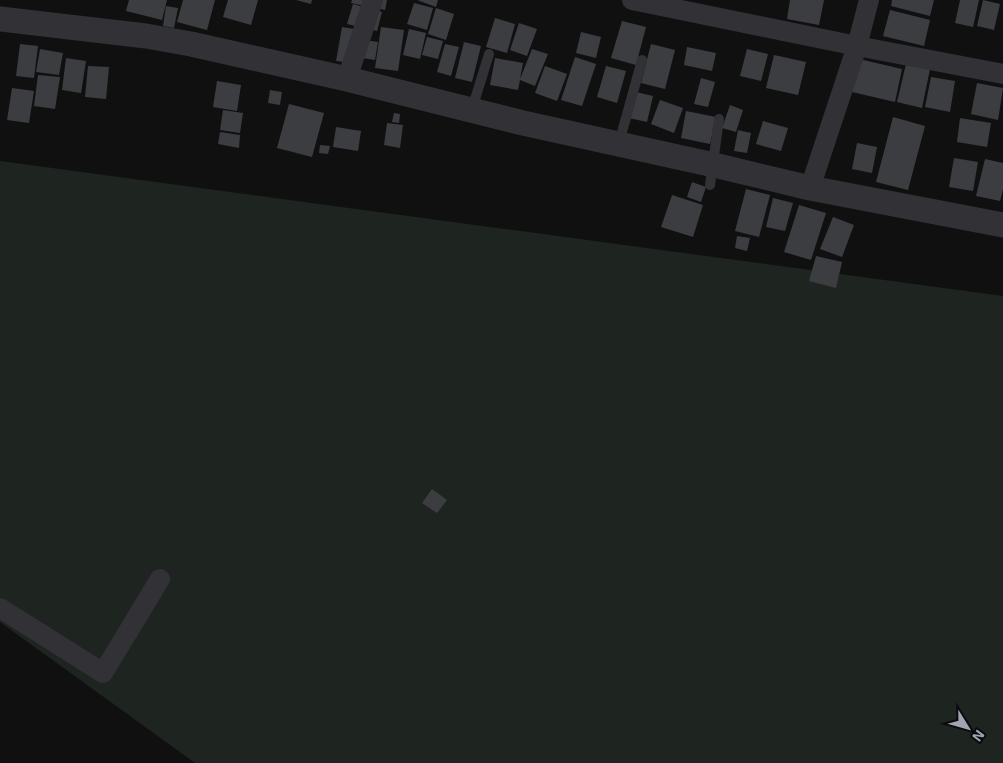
<svg xmlns="http://www.w3.org/2000/svg" width="1003" height="763" viewBox="0 0 1003 763" font-family="'Exo 2',sans-serif">
<rect width="100%" height="100%" fill="#101011"/>
<!-- green -->
<polygon fill="#1e2520" points="0,161 1003,296 1003,763 195,763 0,622"/>
<!-- building -->
<g fill="#3c3d41">
<polygon points="129,0 167,0 162,20 126,11"/>
<polygon points="183,0 215,0 207,30 177,22"/>
<polygon points="228,0 258,0 251,25 223,17"/>
<polygon points="296,0 312,0 311,4"/>
<polygon points="352,0 372,0 370,7 351,3"/>
<polygon points="373,0 387,0 385,10 372,7"/>
<polygon points="417,0 438,0 436,7"/>
<polygon points="790,0 824,0 819,25 787,19"/>
<polygon points="892,0 934,0 930,16 891,6"/>
<polygon points="960,0 979,0 973,27 955,23"/>
<polygon points="983,0 1000,4 994,30 977,26"/>
<polygon points="414,3 433,8 427,30 407,24"/>
<polygon points="353,4 382,12 377,31 347,24"/>
<polygon points="166,6 178,8 174,28 163,26"/>
<polygon points="436,8 454,14 446,40 428,34"/>
<polygon points="890,10 930,20 924,46 883,36"/>
<polygon points="495,18 515,24 507,53 486,47"/>
<polygon points="622,21 646,27 636,65 611,58"/>
<polygon points="519,23 537,29 527,56 510,50"/>
<polygon points="342,27 366,31 365,40 378,42 375,60 362,58 361,64 336,61"/>
<polygon points="381,27 404,30 398,71 375,68"/>
<polygon points="409,29 426,33 420,59 403,55"/>
<polygon points="581,32 601,37 596,58 576,53"/>
<polygon points="427,37 443,41 438,59 422,55"/>
<polygon points="464,42 481,46 472,82 455,78"/>
<polygon points="20,44 38,46 34,78 16,76"/>
<polygon points="445,44 459,47 451,76 437,72"/>
<polygon points="651,44 675,50 665,89 641,83"/>
<polygon points="687,47 716,53 712,71 684,65"/>
<polygon points="40,49 63,53 59,75 36,72"/>
<polygon points="532,49 548,54 535,86 520,80 518,90 490,85 495,58 523,63 520,79"/>
<polygon points="747,49 768,54 761,81 740,76"/>
<polygon points="774,55 806,62 798,95 766,88"/>
<polygon points="575,57 596,64 582,106 561,100"/>
<polygon points="66,58 86,61 81,93 62,90"/>
<polygon points="859,59 902,69 895,102 852,92"/>
<polygon points="906,64 930,69 922,108 897,102"/>
<polygon points="88,66 109,67 106,99 85,97"/>
<polygon points="545,66 567,74 557,101 535,93"/>
<polygon points="606,66 626,71 617,103 597,97"/>
<polygon points="38,75 60,77 55,109 34,106"/>
<polygon points="931,77 955,81 950,112 925,107"/>
<polygon points="701,78 715,82 708,107 694,104"/>
<polygon points="217,81 241,85 237,111 213,107"/>
<polygon points="977,83 1003,88 998,120 971,114"/>
<polygon points="12,88 34,91 29,123 7,120"/>
<polygon points="270,90 282,92 280,105 268,103"/>
<polygon points="636,92 653,96 647,122 629,118"/>
<polygon points="660,100 683,108 674,133 651,124"/>
<polygon points="289,104 324,113 312,157 277,148"/>
<polygon points="730,105 743,110 736,132 722,128"/>
<polygon points="223,110 243,113 240,133 220,130"/>
<polygon points="686,111 716,117 710,144 681,138"/>
<polygon points="394,113 400,114 399,123 392,122"/>
<polygon points="893,117 925,126 908,190 876,182"/>
<polygon points="960,118 991,123 987,147 957,142"/>
<polygon points="763,121 788,128 781,151 756,144"/>
<polygon points="387,123 403,125 400,148 384,145"/>
<polygon points="336,127 361,131 358,151 333,147"/>
<polygon points="738,130 751,133 747,153 734,151"/>
<polygon points="220,132 240,135 239,148 218,144"/>
<polygon points="857,143 877,147 872,173 852,169"/>
<polygon points="320,145 330,146 328,154 319,153"/>
<polygon points="954,158 978,162 973,191 949,187"/>
<polygon points="985,159 1003,163 1003,189 1000,201 976,196"/>
<polygon points="692,182 706,187 701,202 687,197"/>
<polygon points="746,189 770,195 759,237 735,231"/>
<polygon points="672,195 703,205 693,237 661,227"/>
<polygon points="773,198 793,203 785,231 766,227"/>
<polygon points="799,205 826,213 811,260 784,252"/>
<polygon points="833,217 854,225 842,257 820,249"/>
<polygon points="737,236 750,238 747,251 735,248"/>
<polygon points="816,256 842,262 836,288 809,281"/>
<polygon points="432,489 447,500 437,513 422,503"/>
</g>
<g fill="none" stroke-linecap="round" stroke-linejoin="round">
<!-- service -->
<g stroke="#313136" stroke-width="10">
<polyline points="472,109 489,54"/>
<polyline points="619,143 642,60"/>
<polyline points="710,185 719,119"/>
</g>
<!-- minor -->
<g stroke="#313136" stroke-width="20">
<polyline points="632,0 857,46 1003,74"/>
<polyline points="347,79 373,0"/>
<polyline points="810,188 857,46 869,0"/>
<polyline points="0,608 103,673 160,579"/>
</g>
<!-- tertiary -->
<polyline stroke="#313136" stroke-width="25" points="0,19 146,36 191,44 347,79 523,123 714,165 810,188 1003,225"/>
</g>
<!-- north arrow -->
<g transform="translate(968 728) rotate(127)" stroke="#0b0b0c" stroke-width="4" paint-order="stroke">
<path d="M0-4L9 19L0 12L-9 19Z" fill="#a1a4b1"/>
<text y="-8" font-size="14" font-weight="bold" text-anchor="middle" fill="#a1a4b1">N</text>
</g>
</svg>
